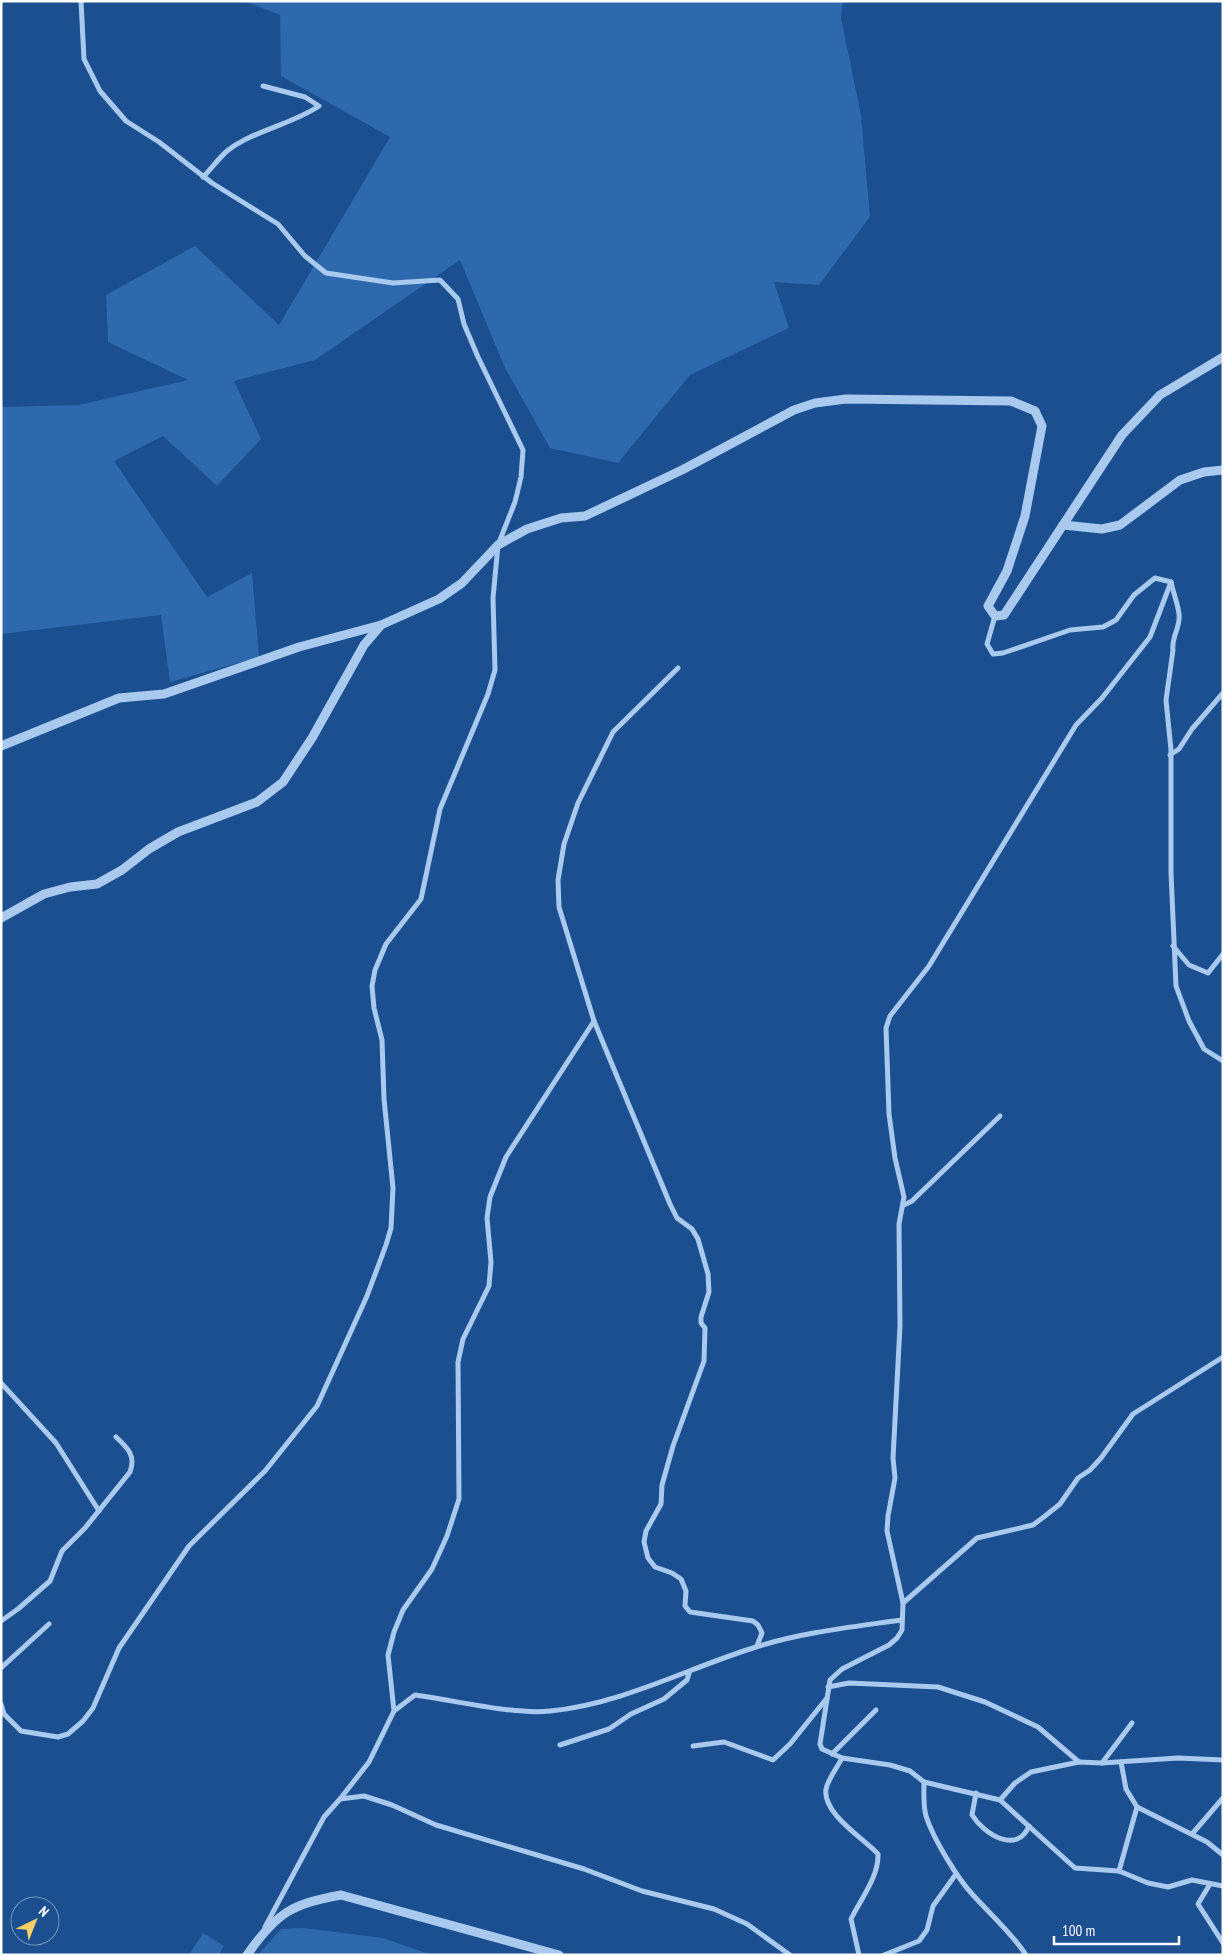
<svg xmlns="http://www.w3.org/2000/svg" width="1224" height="1956" viewBox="0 0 1224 1956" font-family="'PT Sans Narrow',sans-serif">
<rect width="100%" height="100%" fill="#1b4f8f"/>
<!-- green -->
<g fill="#2e69ad">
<polygon points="244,1 843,1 841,18 861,115 870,217 819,285 774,282 789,328 690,375 618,463 550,448 505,368 460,260 315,360 234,381 261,439 217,486 163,436 114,461 207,597 252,573 259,657 170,682 161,615 1,634 1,407 79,405 188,380 108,342 106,295 195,246 279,325 390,137 281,76 280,15"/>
<polygon points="303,1928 383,1938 432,1955 258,1955 281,1929"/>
<polygon points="203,1933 224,1946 219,1955 189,1955"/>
</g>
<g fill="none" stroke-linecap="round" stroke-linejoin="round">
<!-- minor -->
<g stroke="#a9c9ee" stroke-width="5">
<path d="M 203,177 C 211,169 219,158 227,151 C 254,130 291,125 319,106 L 305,97 L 263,86"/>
<path d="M 1171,582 C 1173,592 1178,604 1179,614 C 1181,627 1171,637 1173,650 L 1166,700 L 1171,750 L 1171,873 L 1176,986 L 1189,1021 L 1204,1049 L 1223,1061"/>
<polyline points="995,616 987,644 993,654 1003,653 1070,630 1103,627 1116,620 1134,595 1155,578 1171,582 1150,637 1102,698 1076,725 929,966 890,1016 886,1028 889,1114 895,1158 904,1197 899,1224 900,1326 893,1458 895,1478 888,1516 887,1531 903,1603 902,1630 897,1638 889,1645 842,1669 830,1680 820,1744 822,1749 842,1758 890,1765 910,1771 924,1782 1000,1800 1075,1868 1119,1871 1148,1883 1168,1887 1192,1880 1223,1886"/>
<polyline points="678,668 613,732 578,803 564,844 558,880 559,907 594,1021 670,1204 677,1218 692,1229 698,1239 708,1274 709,1292 701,1317 701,1323 705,1328 704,1361 673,1446 662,1485 661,1504 646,1531 644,1542 648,1558 655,1567 672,1573 681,1579 686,1591 685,1606 690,1612 753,1621 758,1625 762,1633 757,1646"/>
<polyline points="1170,755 1179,749 1192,729 1223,693"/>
<polyline points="1173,946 1189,965 1208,973 1223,954"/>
<polyline points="904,1205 912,1201 1000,1116"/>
<polyline points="1,1383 56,1443 99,1511"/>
<polyline points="903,1603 977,1538 1033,1525 1045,1516 1060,1504 1078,1478 1090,1470 1101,1458 1133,1414 1223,1357"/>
<path d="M 1,1621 L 18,1609 L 50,1581 L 62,1551 L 85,1528 L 130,1472 C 136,1456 128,1448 116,1437"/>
<polyline points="1,1668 49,1624"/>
<polyline points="828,1687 849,1683 938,1687 985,1702 1038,1727 1079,1762"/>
<polyline points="1,1704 4,1714 21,1731 58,1737 68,1734 83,1721 93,1708 119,1648 189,1546 265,1471 317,1406 367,1296 386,1245 391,1228 393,1188 384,1099 382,1040 374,1008 372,986 375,970 386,944 421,899 440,809 488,694 495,670 493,598 498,545 515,502 521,477 523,450 478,357 464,324 458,299 440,280 393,283 326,273 305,256 278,224 212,183 159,142 126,121 100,91 84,59 81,1"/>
<polyline points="394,1711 388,1655 394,1632 403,1610 432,1569 447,1536 459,1499 458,1362 463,1339 489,1286 491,1262 487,1218 490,1197 506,1157 594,1021"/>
<polyline points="560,1745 609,1729 631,1714 664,1699 687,1680 689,1673"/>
<polyline points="693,1746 724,1742 773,1760 790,1744 827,1698"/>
<polyline points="832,1754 876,1710"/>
<path d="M 842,1758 C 837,1768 828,1779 826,1789 C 822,1813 863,1838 878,1854 C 879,1876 861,1899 851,1919 L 859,1955"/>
<polyline points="1121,1762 1126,1789 1137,1807 1207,1842 1223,1855"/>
<polyline points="1102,1763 1132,1723"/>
<path d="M 924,1782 C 924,1793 923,1805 926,1816 C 933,1838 957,1878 973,1895 C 991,1915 1011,1932 1026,1955"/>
<path d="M 976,1793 L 972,1815 C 984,1834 1017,1855 1029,1826"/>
<path d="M 340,1799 L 369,1762 L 394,1711 L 415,1695 C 453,1700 513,1715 550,1711 C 622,1704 688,1668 756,1647 C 803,1632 853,1627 901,1620"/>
<polyline points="1000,1800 1015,1783 1031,1772 1079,1762 1102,1763 1178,1758 1223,1760"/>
<polyline points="1192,1834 1223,1798"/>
<polyline points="1119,1871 1137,1807"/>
<polyline points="1210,1884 1198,1904 1223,1943"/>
<polyline points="265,1927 324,1817 340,1799 364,1796 392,1805 436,1825 584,1869 642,1891 714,1909 747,1924 790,1955"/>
<polyline points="884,1955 919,1941 927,1930 933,1906 956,1874"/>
</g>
<!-- tertiary -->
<g stroke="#a9c9ee" stroke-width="9">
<polyline points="1063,525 1102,529 1120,525 1180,480 1204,472 1223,470"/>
<polyline points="1,746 119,698 164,694 299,647 381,625"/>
<polyline points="1,918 44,894 70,887 97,884 122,870 149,849 178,832 257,802 283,782 312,738 364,645 381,625 439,599 462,583 498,545 527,529 561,518 585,516 682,470 794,410 815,403 846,399 1011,401 1035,411 1042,426 1025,516 1007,571 988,606 995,616 1004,615 1122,435 1160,395 1223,357"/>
<path d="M 247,1955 C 277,1912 292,1904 341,1895 L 559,1955"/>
</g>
</g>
<!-- border -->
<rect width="1224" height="1956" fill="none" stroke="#ffffff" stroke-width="5"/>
<!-- north arrow -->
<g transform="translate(35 1921) rotate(43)"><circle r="24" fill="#1b4f8f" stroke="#7695bc"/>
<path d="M0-4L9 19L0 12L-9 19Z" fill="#ffd166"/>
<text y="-8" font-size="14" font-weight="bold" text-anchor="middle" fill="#ffffff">N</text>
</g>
<!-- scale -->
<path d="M1054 1936v8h125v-8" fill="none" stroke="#ffffff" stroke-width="2.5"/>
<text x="1062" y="1936" font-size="15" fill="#ffffff" stroke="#1b4f8f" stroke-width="4" paint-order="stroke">100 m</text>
</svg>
